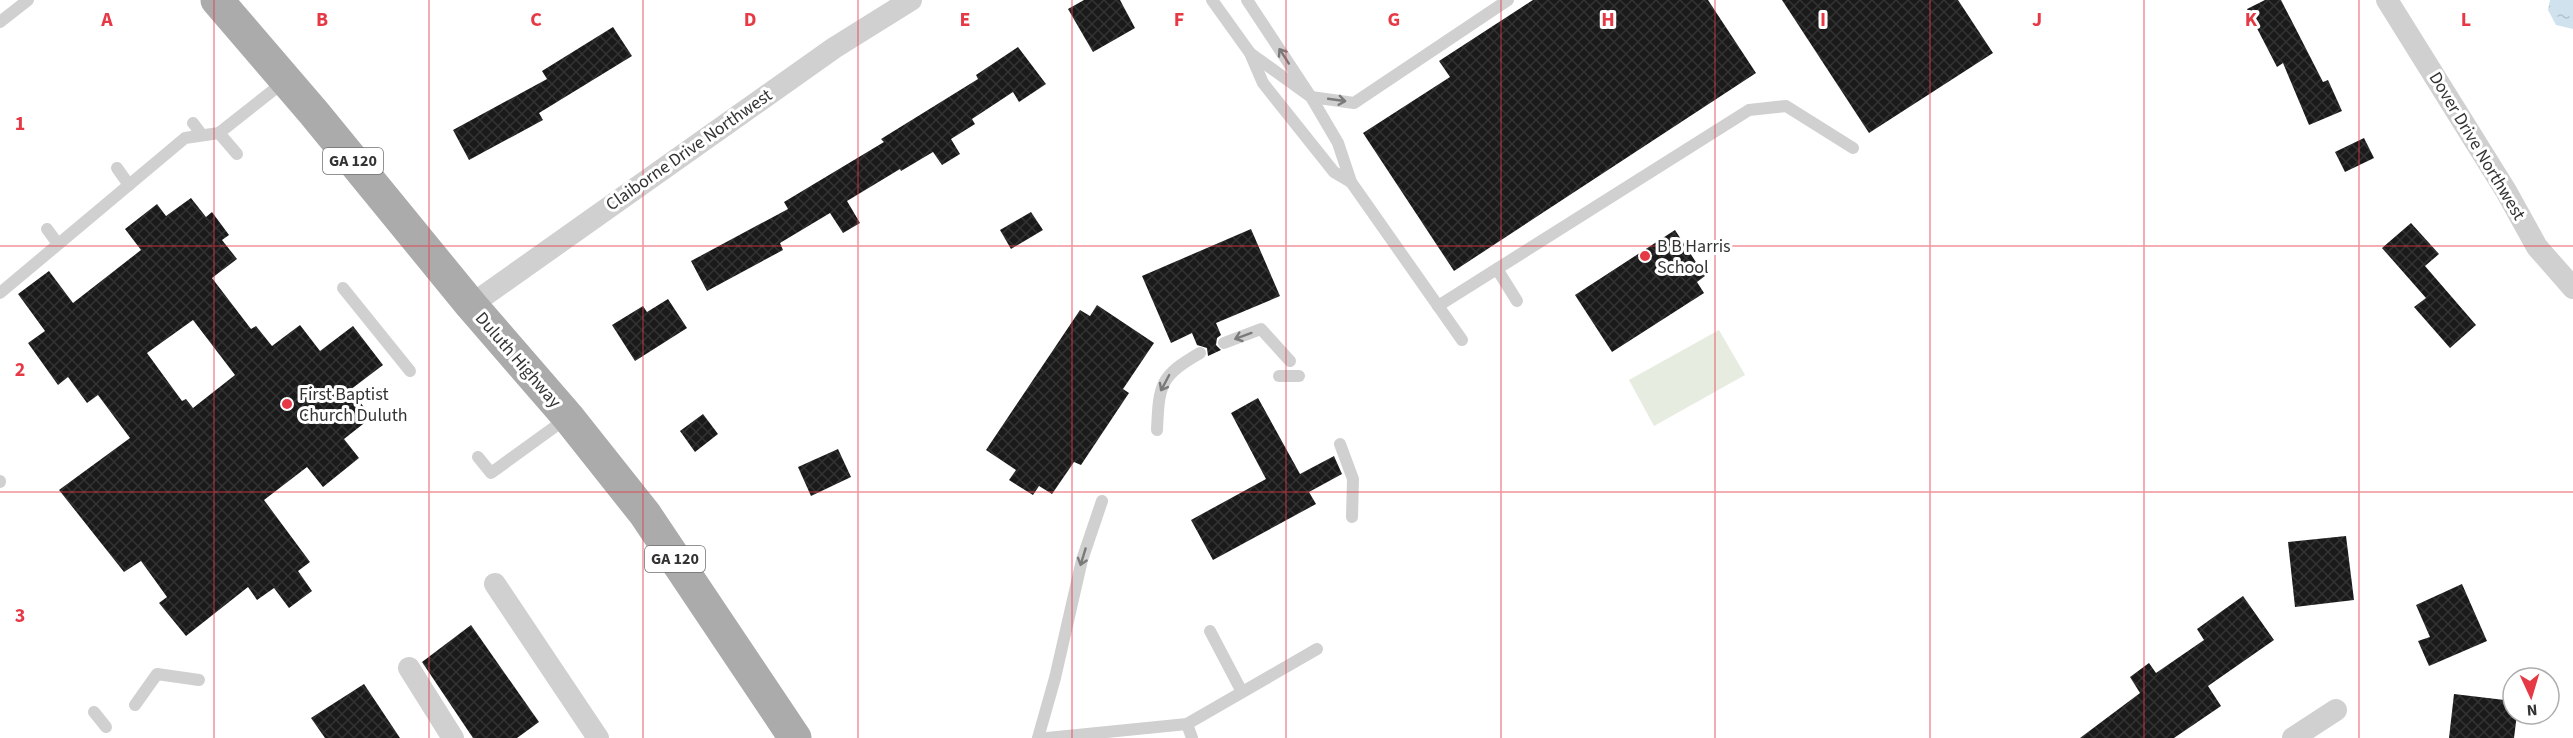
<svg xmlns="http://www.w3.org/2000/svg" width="2573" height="738" viewBox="0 0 2573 738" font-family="'Source Sans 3',sans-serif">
<defs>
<pattern id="water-ripples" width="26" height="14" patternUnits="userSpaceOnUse" patternTransform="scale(1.5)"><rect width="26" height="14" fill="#cfe2ee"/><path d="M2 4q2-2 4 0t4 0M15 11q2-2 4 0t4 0" fill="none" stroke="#b2c2cd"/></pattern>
<pattern id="building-cross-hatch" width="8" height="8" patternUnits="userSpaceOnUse" patternTransform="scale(1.5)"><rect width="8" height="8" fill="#1a1a1a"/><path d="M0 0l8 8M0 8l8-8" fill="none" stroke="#333"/></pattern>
</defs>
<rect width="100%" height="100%" fill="#fff"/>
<!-- garden -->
<polygon fill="#e6ecdf" points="1719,330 1745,375 1654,426 1629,380"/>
<!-- water -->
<polygon fill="url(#water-ripples)" points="2550,0 2573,0 2573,29 2556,25 2548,10"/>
<!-- building -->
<g fill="url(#building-cross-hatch)" fill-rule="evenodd">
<polygon points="1084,0 1120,0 1135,28 1093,52 1068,9"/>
<polygon points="1533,0 1708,0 1756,73 1454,271 1363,133 1450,77 1439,61"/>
<polygon points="1782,0 1958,0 1993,53 1869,133"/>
<polygon points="2265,0 2281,0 2323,82 2328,80 2342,111 2309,125 2283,63 2277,67 2247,9"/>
<polygon points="613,27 632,56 539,113 543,120 469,160 453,130 547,79 542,71"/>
<polygon points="1018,47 1046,84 1019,102 1013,92 972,119 975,124 951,139 960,154 942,165 933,152 901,171 900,169 847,201 860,223 843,233 830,213 780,243 783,250 707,291 691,261 788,209 784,202 884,142 881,139 978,79 976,75"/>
<polygon points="2364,138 2374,158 2345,172 2335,152"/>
<path d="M 191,198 L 206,217 L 212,212 L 229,235 L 222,240 L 237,259 L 212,278 L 251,329 L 256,326 L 272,346 L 300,325 L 320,351 L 353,326 L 383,365 L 350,390 L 372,417 L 344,439 L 359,458 L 323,487 L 307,467 L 264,500 L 310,562 L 298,571 L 312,591 L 289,608 L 274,588 L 257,600 L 248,587 L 186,636 L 159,603 L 167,597 L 141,561 L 124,572 L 59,490 L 130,438 L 98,395 L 87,403 L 68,377 L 58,385 L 28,343 L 45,331 L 18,294 L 49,271 L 73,303 L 141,250 L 125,229 L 157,204 L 166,216 ZM 193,320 L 235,375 L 193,408 L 186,399 L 182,401 L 147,353 Z"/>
<polygon points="1031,212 1043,230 1011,249 1000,230"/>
<polygon points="2411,223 2439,254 2425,266 2476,325 2450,348 2414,307 2426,298 2382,248"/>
<polygon points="1251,229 1280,296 1216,323 1221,335 1217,338 1216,345 1221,350 1208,356 1207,348 1197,345 1192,333 1171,343 1142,276"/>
<polygon points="1675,230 1705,276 1697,282 1704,293 1612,352 1575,295"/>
<polygon points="668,299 687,328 635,361 612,325 643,306 647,312"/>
<polygon points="1097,305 1154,343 1123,389 1129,393 1081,465 1074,462 1052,494 1039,486 1033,495 1009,480 1016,470 986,450 1080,310 1090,316"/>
<polygon points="1258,398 1300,474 1334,456 1342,474 1309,492 1316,504 1213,560 1191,520 1266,479 1231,413"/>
<polygon points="703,414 718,434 695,452 680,431"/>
<polygon points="838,449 851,477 811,496 798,467"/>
<polygon points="2346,536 2354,600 2295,607 2288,542"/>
<polygon points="2462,584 2487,641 2429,666 2418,641 2430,637 2416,605"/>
<polygon points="2243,596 2274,640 2208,686 2221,706 2174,738 2080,738 2140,693 2130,677 2149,663 2156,673 2204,640 2197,629"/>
<polygon points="471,625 539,722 517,738 473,738 422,662"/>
<polygon points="364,684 400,738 325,738 311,718"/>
<polygon points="2454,694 2513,701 2513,714 2517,714 2514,738 2449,738"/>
</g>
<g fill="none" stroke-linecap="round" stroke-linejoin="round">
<!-- lane -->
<g stroke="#d0d0d0" stroke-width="12">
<polyline points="1212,0 1250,53 1263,83 1334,172 1351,182"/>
<polyline points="1247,0 1311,97 1338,143 1351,182 1462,340"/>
<polyline points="0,22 28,0"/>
<polyline points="1250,53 1311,97 1354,103 1508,0"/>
<polyline points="193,123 202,135"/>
<polyline points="219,133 237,154"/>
<polyline points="117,168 129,185"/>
<polyline points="47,229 58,244"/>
<polyline points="1497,269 1517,301"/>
<polyline points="343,288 410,371"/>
<polyline points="0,293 185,138 219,133 285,81"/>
<polyline points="1438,306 1749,110 1786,106 1853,148"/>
<polyline points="1224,343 1261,329 1290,361"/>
<polyline points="1279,376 1299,376"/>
<path d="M 1157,430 C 1159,384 1160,376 1200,353"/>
<polyline points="1340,444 1353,479 1352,517"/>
<polyline points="478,457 491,473 567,418"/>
<polyline points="0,482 0,481"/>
<polyline points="1210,631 1242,692"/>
<polyline points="135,705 157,674 199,680"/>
<polyline points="94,712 106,727"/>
<polyline points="1187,724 1192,738"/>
<polyline points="1038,738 1055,678 1082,560 1102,501"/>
<polyline points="1047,738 1187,724 1317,649"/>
</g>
<!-- street -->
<g stroke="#d0d0d0" stroke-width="22">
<polyline points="2387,0 2506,191 2537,247 2573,288"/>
<polyline points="471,305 834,48 911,0"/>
<polyline points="495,584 598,738"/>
<polyline points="409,668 453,738"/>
<polyline points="2293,738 2336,710"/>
</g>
<!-- primary -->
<polyline stroke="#ababab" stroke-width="33" points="217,0 314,113 471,305 568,417 645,514 795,738"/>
</g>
<!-- one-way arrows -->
<defs><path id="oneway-shaft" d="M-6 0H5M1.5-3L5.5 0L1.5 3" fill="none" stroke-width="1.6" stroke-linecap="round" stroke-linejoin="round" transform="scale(1.5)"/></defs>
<g stroke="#7a7a7a">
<use href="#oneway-shaft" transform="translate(1284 56) rotate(-123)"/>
<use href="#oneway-shaft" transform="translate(1337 100) rotate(8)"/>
<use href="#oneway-shaft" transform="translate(1243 336) rotate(160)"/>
<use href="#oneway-shaft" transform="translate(1165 383) rotate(118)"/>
<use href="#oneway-shaft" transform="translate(1083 557) rotate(107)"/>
</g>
<!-- grid -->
<path fill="none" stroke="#e63946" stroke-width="1.5" stroke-opacity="0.55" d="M 214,0 L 214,738M 429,0 L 429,738M 643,0 L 643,738M 858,0 L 858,738M 1072,0 L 1072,738M 1286,0 L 1286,738M 1501,0 L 1501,738M 1715,0 L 1715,738M 1930,0 L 1930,738M 2144,0 L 2144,738M 2359,0 L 2359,738M 0,246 L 2573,246M 0,492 L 2573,492"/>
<!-- markers -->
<g fill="#e63946" stroke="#fff" stroke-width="2">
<circle cx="1645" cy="256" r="6"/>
<circle cx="287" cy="404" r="6"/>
</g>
<g text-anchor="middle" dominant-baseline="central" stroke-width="6" stroke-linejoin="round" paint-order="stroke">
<!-- shield labels -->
<g fill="#fff" stroke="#707070" stroke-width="1.5">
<rect x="323" y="148" width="60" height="26" rx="4.5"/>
<rect x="645" y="546" width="60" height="26" rx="4.5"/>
</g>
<g font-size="16" font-weight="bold" fill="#333">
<text x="353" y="161">GA 120</text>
<text x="675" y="559">GA 120</text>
</g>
<!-- street labels -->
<g font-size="18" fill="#333" stroke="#fff">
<text transform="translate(2477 146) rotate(59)">Dover Drive Northwest</text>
<text transform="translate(689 150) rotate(-35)">Claiborne Drive Northwest</text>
<text transform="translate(518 360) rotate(49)">Duluth Highway</text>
</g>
<!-- poi labels -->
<g font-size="18" fill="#333" stroke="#fff" text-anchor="start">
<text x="1657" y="246">B B Harris<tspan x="1657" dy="21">School</tspan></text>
<text x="299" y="394">First Baptist<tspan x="299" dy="21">Church Duluth</tspan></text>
</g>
</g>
<g font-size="20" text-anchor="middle" font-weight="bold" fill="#e63946" stroke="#fff" stroke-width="6" stroke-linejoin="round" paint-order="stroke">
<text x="107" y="26">A</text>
<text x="322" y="26">B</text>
<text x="536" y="26">C</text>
<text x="750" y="26">D</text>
<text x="965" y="26">E</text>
<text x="1179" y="26">F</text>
<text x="1394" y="26">G</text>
<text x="1608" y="26">H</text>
<text x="1823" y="26">I</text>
<text x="2037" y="26">J</text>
<text x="2251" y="26">K</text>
<text x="2466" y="26">L</text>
<text x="20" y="130">1</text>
<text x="20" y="376">2</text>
<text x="20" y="622">3</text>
</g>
<!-- north arrow -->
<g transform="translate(2531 696) rotate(176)"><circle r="28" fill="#ffffff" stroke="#adadad" stroke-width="1.5"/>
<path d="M0-4.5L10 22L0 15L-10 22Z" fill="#e63946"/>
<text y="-9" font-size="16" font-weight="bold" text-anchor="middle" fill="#333333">N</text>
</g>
</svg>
